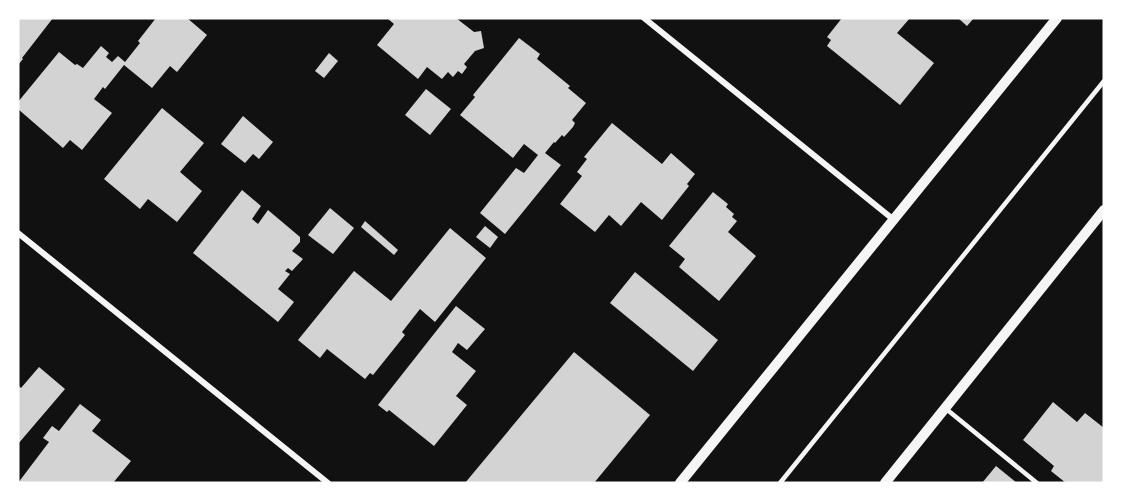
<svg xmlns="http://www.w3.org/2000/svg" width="1122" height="501" viewBox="0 0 1122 501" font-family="Barlow,sans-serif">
<rect width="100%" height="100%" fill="#111"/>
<!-- building -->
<g fill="#d3d3d3">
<polygon points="18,18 53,18 22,58 23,59 18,65"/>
<polygon points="156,18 187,18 207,35 177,72 170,66 152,88 124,65 105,89 103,87 94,99 112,113 82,150 70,140 63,148 18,109 18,102 59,52 75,65 77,64 83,68 101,46 109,53 106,57 112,62 118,56 125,62 140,43 138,41"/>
<polygon points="387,18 456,18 474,32 481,31 484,48 475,51 464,64 467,67 462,74 458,71 453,77 448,72 442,79 427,67 418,79 377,45 394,24"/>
<polygon points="842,18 910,18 897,33 934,63 900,105 827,46 831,40 827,37"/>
<polygon points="958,18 974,18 967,26"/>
<polygon points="519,38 540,54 537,59 570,86 568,88 586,103 572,120 575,123 573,127 564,137 562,135 555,143 554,142 545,153 561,165 505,234 480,213 516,168 524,173 538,155 524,144 513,158 460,115 475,97 473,95"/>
<polygon points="329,53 338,61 324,78 315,71"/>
<polygon points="426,89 451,109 430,135 405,115"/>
<polygon points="162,108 204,143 180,172 202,191 177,222 148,199 140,209 104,179"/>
<polygon points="243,116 273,142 259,159 253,154 245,163 221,144"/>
<polygon points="612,123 662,164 671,153 695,174 687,184 689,186 662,220 641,202 621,226 609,215 595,232 560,204 582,176 577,172 587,159 584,157"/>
<polygon points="242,190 261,206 252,219 258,224 268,210 300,237 300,242 292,251 303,259 292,271 288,268 285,271 290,274 278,289 294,302 278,322 193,253"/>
<polygon points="713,192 728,204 726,207 734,214 732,217 737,221 728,232 756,256 719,301 679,267 685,259 669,246"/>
<polygon points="330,208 354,228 333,254 308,235"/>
<polygon points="365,221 398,250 394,255 361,227"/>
<polygon points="485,226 498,237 490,248 476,237"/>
<polygon points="450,228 486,258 435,322 420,309 402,332 405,335 373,375 370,373 365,379 327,349 320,358 298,340 354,271 391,301"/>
<polygon points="635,272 718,340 693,371 610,303"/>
<polygon points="456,306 485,329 467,350 458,343 452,352 476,371 456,396 467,405 434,446 389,410 387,412 378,405"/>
<polygon points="574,352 650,415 594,483 465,483"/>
<polygon points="39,367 65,389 18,444 18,385 21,388"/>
<polygon points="1053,402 1077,422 1085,413 1104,428 1104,483 1066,483 1051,471 1054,466 1023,440"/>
<polygon points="80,404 101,420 92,431 131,461 113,483 18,483 49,442 43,438 52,426 59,431"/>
<polygon points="996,466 1017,483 982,483"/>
</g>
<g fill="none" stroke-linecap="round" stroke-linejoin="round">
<!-- service -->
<g stroke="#f5f5f5" stroke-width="4.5">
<polyline points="945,408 1037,483"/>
<polyline points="780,483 1104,81"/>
</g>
<!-- minor -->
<g stroke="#f5f5f5" stroke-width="6">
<polyline points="644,18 894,220"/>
<polyline points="18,233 328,483"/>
</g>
<!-- tertiary -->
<g stroke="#f5f5f5" stroke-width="10">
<polyline points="680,483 1057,18"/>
<polyline points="885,483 1104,210"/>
</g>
</g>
<!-- border -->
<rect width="1122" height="501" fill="none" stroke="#ffffff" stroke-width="39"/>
</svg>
